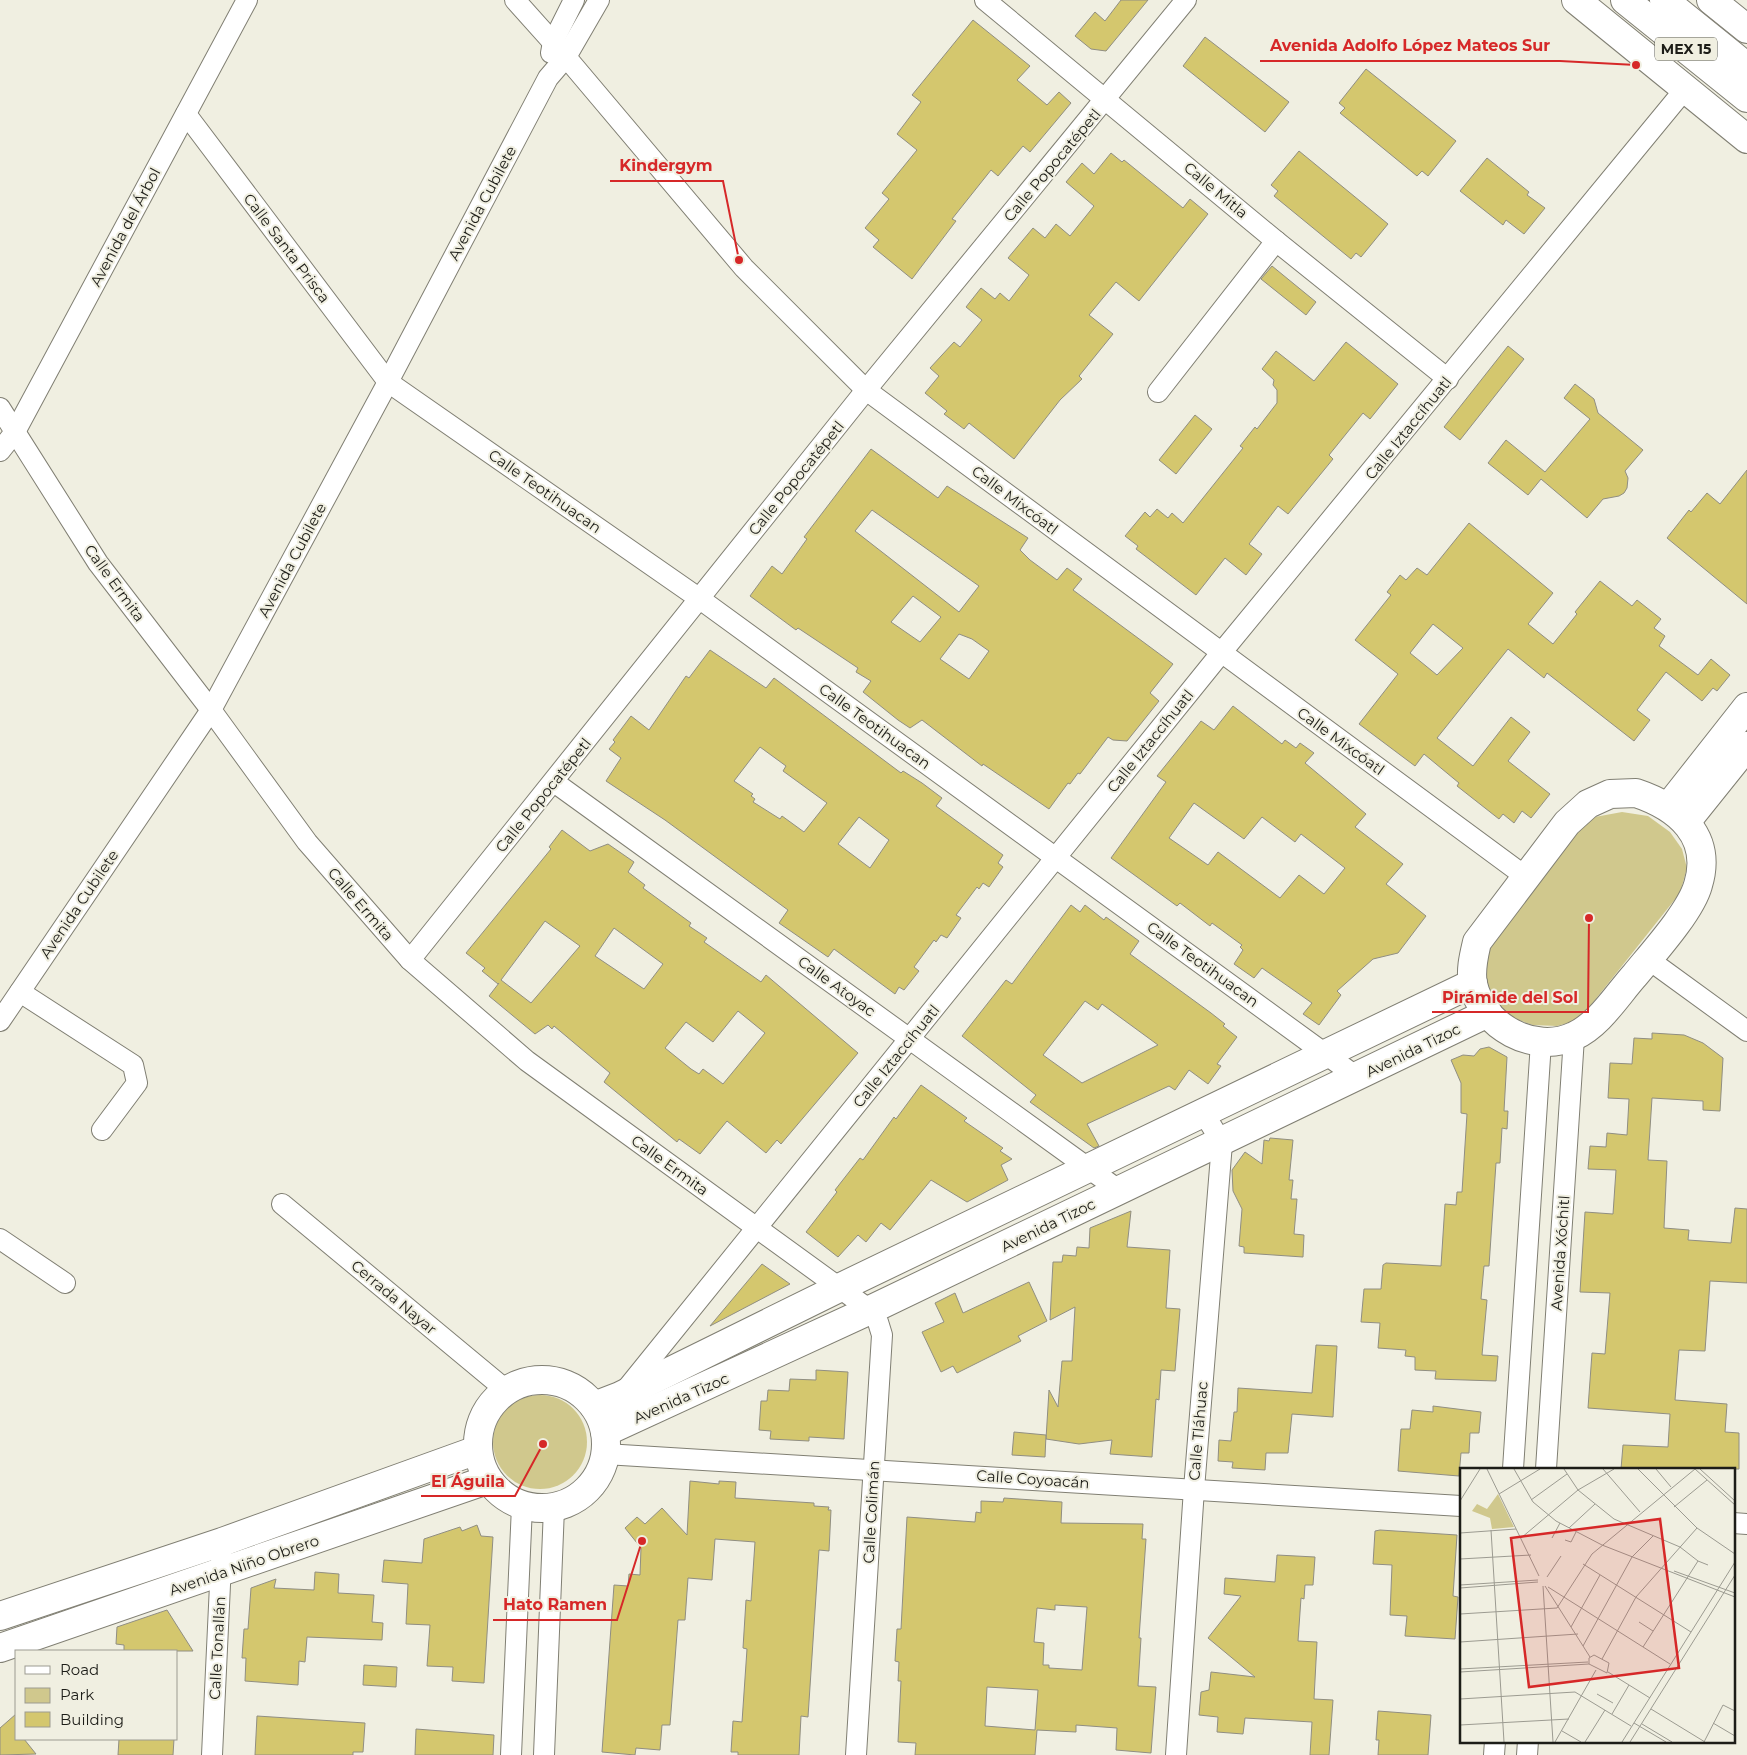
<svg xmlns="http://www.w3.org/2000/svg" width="1747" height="1755" viewBox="0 0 1747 1755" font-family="Montserrat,sans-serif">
<rect width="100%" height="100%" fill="#f0efe1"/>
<!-- green -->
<g fill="#d0c88d">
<polygon points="1622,812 1648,816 1670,832 1682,849 1687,868 1680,893 1579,1020 1557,1026 1533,1025 1507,1016 1491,996 1483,980 1487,949 1577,833 1595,817"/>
<circle cx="540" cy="1442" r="47"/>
</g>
<!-- building -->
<g fill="#d4c76e" stroke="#908e82" fill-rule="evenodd">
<polygon points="1121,0 1148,0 1106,51 1091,49 1075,36 1095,12 1105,21"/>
<polygon points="973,20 1030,66 1017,80 1047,105 1059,92 1071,103 1030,152 1023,146 998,176 991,170 952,219 956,221 912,279 873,247 879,240 865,228 889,199 882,193 917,150 897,134 921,102 912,95"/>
<polygon points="1205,37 1289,102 1265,132 1183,66"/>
<polygon points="1366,69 1456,141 1428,176 1422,171 1417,176 1340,113 1345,108 1339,103"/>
<polygon points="1299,151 1388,224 1361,257 1356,253 1351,259 1274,196 1278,191 1271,185"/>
<polygon points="1111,153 1122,162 1124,160 1183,208 1190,199 1208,214 1139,301 1116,282 1089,315 1113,334 1079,376 1082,379 1060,400 1014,459 969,423 964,429 944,414 947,411 925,393 939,376 930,368 954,342 960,347 982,320 966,307 981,288 995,299 1000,293 1009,301 1029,275 1008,258 1033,228 1045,238 1056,224 1070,236 1094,206 1066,182 1082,163 1094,174"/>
<polygon points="1487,158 1529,192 1527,195 1545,208 1524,234 1506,220 1503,225 1460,191"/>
<polygon points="1272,266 1316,302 1306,315 1261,279"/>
<polygon points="1346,342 1398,384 1370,419 1363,413 1329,455 1333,459 1288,514 1278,506 1249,544 1262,554 1246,575 1225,558 1196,595 1136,549 1138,546 1125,536 1145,512 1150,517 1157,509 1168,518 1172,513 1183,523 1243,448 1240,446 1255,427 1257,429 1277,403 1277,390 1273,385 1274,380 1262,369 1276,351 1314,381"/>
<polygon points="1508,346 1524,359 1460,440 1444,427"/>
<polygon points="1575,384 1594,399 1598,413 1643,450 1625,471 1628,478 1627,488 1624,493 1619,496 1603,499 1587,518 1541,479 1528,495 1488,463 1506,440 1545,472 1590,419 1564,398"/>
<polygon points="1195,415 1212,429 1176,474 1159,460"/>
<path d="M 871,449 L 938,498 L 947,486 L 1028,538 L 1020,550 L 1030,560 L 1057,580 L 1067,568 L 1082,579 L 1073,590 L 1173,664 L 1150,693 L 1159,701 L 1127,741 L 1113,740 L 1108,737 L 1080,774 L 1078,773 L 1070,784 L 1068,783 L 1049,809 L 983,764 L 982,766 L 922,720 L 910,728 L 898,720 L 863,692 L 871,681 L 856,672 L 858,668 L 798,628 L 796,630 L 750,596 L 772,566 L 782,574 L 807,539 L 804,537 ZM 872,510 L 979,586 L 959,612 L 855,531 ZM 913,596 L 941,617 L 920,642 L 891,622 ZM 959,634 L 972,639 L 989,651 L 969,679 L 940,659 Z"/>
<polygon points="1747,470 1747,604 1667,538 1689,510 1691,512 1707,493 1720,504"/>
<path d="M 1469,523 L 1553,593 L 1528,624 L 1553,644 L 1577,614 L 1575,612 L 1600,581 L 1632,606 L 1637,600 L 1661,619 L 1654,628 L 1665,636 L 1659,646 L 1698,675 L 1711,659 L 1730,675 L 1717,691 L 1713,688 L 1702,701 L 1666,672 L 1637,710 L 1650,720 L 1634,741 L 1547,673 L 1544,678 L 1508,649 L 1437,738 L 1473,766 L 1511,717 L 1530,732 L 1508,761 L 1550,794 L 1531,818 L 1522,811 L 1514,823 L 1503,814 L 1499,819 L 1457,786 L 1459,783 L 1424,754 L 1415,766 L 1359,724 L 1398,674 L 1355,640 L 1391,595 L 1387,592 L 1400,575 L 1406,580 L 1417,568 L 1427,575 ZM 1433,624 L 1463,648 L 1437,675 L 1410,653 Z"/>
<path d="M 710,650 L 766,688 L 774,678 L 901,773 L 903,771 L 922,783 L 942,798 L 936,806 L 1003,855 L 998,863 L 1003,867 L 989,887 L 983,883 L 979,889 L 977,887 L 956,915 L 961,918 L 947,938 L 941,935 L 936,942 L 934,940 L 914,967 L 919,971 L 904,990 L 899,987 L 895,994 L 834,949 L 828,957 L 779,923 L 788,910 L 665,820 L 606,781 L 621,758 L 609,749 L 615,742 L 613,740 L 631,716 L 649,730 L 686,676 L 689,678 ZM 760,747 L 786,766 L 783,771 L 827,803 L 804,832 L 782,816 L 780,819 L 753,802 L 755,799 L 751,796 L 753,794 L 734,781 ZM 859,817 L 889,840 L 870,868 L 838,844 Z"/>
<path d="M 1233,706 L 1282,744 L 1285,740 L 1296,748 L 1300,743 L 1314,753 L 1305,763 L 1366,814 L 1355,827 L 1403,864 L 1386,884 L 1426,916 L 1398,953 L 1373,959 L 1337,991 L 1341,995 L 1319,1025 L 1303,1014 L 1312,1003 L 1262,968 L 1254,978 L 1234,964 L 1243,950 L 1240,947 L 1242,945 L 1212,923 L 1210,926 L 1180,903 L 1177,906 L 1111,858 L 1166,782 L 1157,776 L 1182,745 L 1201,721 L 1214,730 ZM 1194,803 L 1244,839 L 1262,817 L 1295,842 L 1301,834 L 1345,868 L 1324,894 L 1299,875 L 1280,898 L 1218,852 L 1208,865 L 1169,838 Z"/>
<path d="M 562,830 L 590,851 L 608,844 L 634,862 L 628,872 L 645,885 L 643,888 L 691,923 L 689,926 L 707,938 L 704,942 L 761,982 L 766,975 L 858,1053 L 781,1144 L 777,1140 L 766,1153 L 727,1121 L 700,1154 L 679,1139 L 677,1142 L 604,1082 L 610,1073 L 554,1026 L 552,1029 L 548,1025 L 535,1034 L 489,996 L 499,983 L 498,984 L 482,971 L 485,968 L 466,953 L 551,849 L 549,847 ZM 545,921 L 580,946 L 531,1003 L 501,980 ZM 614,928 L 663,964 L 644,989 L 595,956 ZM 738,1011 L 765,1033 L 723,1084 L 703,1069 L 699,1074 L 691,1069 L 665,1048 L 686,1022 L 713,1042 Z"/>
<path d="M 1071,905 L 1080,912 L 1085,905 L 1104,920 L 1106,917 L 1139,941 L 1130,954 L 1211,1013 L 1225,1024 L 1223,1026 L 1237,1037 L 1217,1064 L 1221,1066 L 1208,1084 L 1189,1070 L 1175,1090 L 1169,1086 L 1087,1124 L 1099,1146 L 1094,1148 L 1030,1102 L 1036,1095 L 962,1036 L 1006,980 L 1012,984 ZM 1085,1001 L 1098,1010 L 1102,1004 L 1158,1045 L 1082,1083 L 1043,1055 Z"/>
<polygon points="1652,1033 1684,1035 1703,1043 1723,1058 1720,1111 1703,1110 1703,1101 1652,1098 1648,1160 1667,1161 1664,1228 1689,1230 1688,1240 1731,1243 1735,1208 1747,1209 1747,1283 1710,1281 1705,1351 1679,1350 1675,1400 1727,1404 1725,1432 1739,1433 1739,1469 1621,1469 1623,1445 1668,1447 1670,1414 1588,1408 1592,1353 1605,1354 1610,1293 1580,1292 1585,1212 1613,1214 1616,1170 1588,1169 1590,1146 1606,1147 1607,1133 1627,1135 1629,1099 1608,1098 1610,1063 1632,1064 1634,1038 1652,1039"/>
<polygon points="1489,1047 1507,1057 1504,1111 1508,1111 1507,1129 1502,1128 1500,1163 1496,1163 1489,1266 1484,1266 1481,1299 1487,1300 1482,1355 1498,1356 1496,1381 1435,1379 1436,1371 1415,1370 1415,1357 1405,1356 1406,1350 1378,1348 1380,1323 1361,1322 1364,1289 1381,1289 1383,1265 1386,1263 1441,1266 1445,1204 1456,1205 1457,1192 1462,1192 1467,1114 1461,1113 1461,1083 1451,1060 1463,1055 1474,1056 1480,1049"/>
<polygon points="921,1085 967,1118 964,1121 1003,1148 1000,1151 1012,1159 1001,1165 1008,1180 967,1202 931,1180 890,1230 881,1223 866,1242 858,1235 838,1257 806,1232 837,1192 835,1190 860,1158 863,1160 894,1117 896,1119"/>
<polygon points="1270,1138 1293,1140 1289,1180 1293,1180 1291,1199 1297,1199 1294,1234 1304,1235 1303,1257 1244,1253 1244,1247 1239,1246 1242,1209 1233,1191 1232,1170 1245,1152 1262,1164 1264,1140 1269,1141"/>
<polygon points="1131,1211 1127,1247 1170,1250 1166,1308 1180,1309 1175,1371 1161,1370 1159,1400 1156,1399 1152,1457 1110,1454 1112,1440 1079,1444 1046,1439 1049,1390 1058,1407 1062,1361 1072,1361 1075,1307 1050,1320 1053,1262 1062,1262 1063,1255 1076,1256 1077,1247 1089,1248 1090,1228"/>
<polygon points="762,1264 790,1284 710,1326"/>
<polygon points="1029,1282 1047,1321 1018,1336 1021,1341 957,1373 953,1366 941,1372 922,1332 944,1322 935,1303 955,1293 963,1313"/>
<polygon points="1316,1345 1337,1346 1333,1417 1292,1414 1288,1453 1266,1453 1265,1470 1232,1468 1233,1462 1218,1461 1219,1440 1231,1441 1234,1412 1237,1412 1238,1388 1312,1393"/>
<polygon points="816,1370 848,1372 844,1439 809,1437 809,1441 770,1439 771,1431 759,1430 761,1401 767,1401 768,1390 789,1391 790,1379 816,1380"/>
<polygon points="1433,1406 1481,1412 1479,1433 1470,1433 1469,1453 1461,1453 1459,1476 1398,1471 1401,1429 1410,1429 1412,1410 1433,1412"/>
<polygon points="1014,1432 1046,1435 1045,1457 1012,1455"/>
<polygon points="690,1481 719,1484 719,1481 736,1482 735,1498 814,1503 814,1506 829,1507 828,1510 831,1510 829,1551 819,1550 808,1717 801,1716 799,1755 738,1755 738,1752 731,1752 733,1721 742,1722 747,1649 743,1648 746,1600 751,1601 755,1542 715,1539 712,1580 688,1578 685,1620 678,1620 670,1725 662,1725 660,1750 636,1748 635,1755 602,1752 614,1585 628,1586 629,1574 640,1575 641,1548 625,1528 637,1517 645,1524 662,1508 687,1535"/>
<path d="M 1004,1498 L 1062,1502 L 1061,1523 L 1143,1524 L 1142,1539 L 1146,1539 L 1139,1638 L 1141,1638 L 1138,1686 L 1156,1687 L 1151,1753 L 1116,1750 L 1117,1728 L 1076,1725 L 1076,1732 L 1037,1730 L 1035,1755 L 915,1755 L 916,1743 L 898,1742 L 901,1681 L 898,1681 L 899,1662 L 895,1661 L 897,1629 L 901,1629 L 907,1517 L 975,1522 L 976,1512 L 981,1513 L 981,1501 L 1003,1502 ZM 1055,1605 L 1087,1607 L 1082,1670 L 1049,1668 L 1049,1665 L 1043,1665 L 1044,1643 L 1034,1642 L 1037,1608 L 1055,1610 ZM 987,1687 L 1038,1690 L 1035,1730 L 985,1726 Z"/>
<polygon points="477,1525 481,1536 493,1537 484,1683 452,1681 453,1667 427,1666 430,1625 406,1624 408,1584 382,1582 384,1560 422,1563 424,1539 460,1527 462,1531"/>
<polygon points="1380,1530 1457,1535 1453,1596 1458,1597 1455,1639 1405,1636 1407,1616 1390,1615 1392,1565 1373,1564 1375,1531"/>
<polygon points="1277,1555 1315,1557 1313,1585 1305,1585 1304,1599 1301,1598 1298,1641 1317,1642 1314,1699 1333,1700 1329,1755 1310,1755 1312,1722 1245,1718 1243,1734 1217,1732 1218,1717 1199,1715 1201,1692 1209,1690 1211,1672 1255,1677 1208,1638 1241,1596 1224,1594 1225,1578 1275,1582"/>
<polygon points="315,1572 339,1574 338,1593 374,1595 372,1622 383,1623 382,1640 307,1637 305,1662 299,1661 298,1685 245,1681 246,1658 242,1658 244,1629 248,1629 251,1588 276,1579 274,1588 314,1590"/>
<polygon points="167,1610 193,1651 124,1651 124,1645 116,1644 117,1627"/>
<polygon points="364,1665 397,1667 396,1687 363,1685"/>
<polygon points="1378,1711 1431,1715 1428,1755 1378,1755 1379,1740 1376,1740"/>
<polygon points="16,1714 16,1739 24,1739 36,1754 0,1755 0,1728"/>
<polygon points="257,1716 365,1723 363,1752 353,1752 353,1755 255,1755"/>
<polygon points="416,1729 494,1735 493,1755 415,1755"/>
<polygon points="119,1739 174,1739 173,1755 118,1755"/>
</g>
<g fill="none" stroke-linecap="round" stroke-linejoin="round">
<defs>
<g id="minor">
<polyline points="515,0 566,57 744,268 866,390 1526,877"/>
<polyline points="985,0 1276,241 1448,379"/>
<polyline points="551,53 553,42 574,0"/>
<polyline points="186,114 388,382 700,599 1357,1077"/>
<polyline points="1158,392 1276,241"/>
<polyline points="0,408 98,563 211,710 307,842 410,960 527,1061 870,1310 878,1322 882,1335 856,1755"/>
<polyline points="0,451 15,432 247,0"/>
<polyline points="554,782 1120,1191"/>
<polyline points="1648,959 1747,1031"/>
<polyline points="410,960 866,390 1186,0"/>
<polyline points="20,992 133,1065 137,1083 102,1130"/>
<polyline points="0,1021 211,710 388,382 548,78 566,57 599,0"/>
<polyline points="282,1204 506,1390"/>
<polyline points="0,1239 65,1283"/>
<polyline points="624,1392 1221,653 1685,89"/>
<polyline points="605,1454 1461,1506"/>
<polyline points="1513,1469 1541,1042"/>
<polyline points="1546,1469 1574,1037"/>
<polyline points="1733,1523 1747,1524"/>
<polyline points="212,1755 222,1542"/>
<polyline points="511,1755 522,1506"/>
<polyline points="544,1755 554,1508"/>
<polyline points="1176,1755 1194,1489 1222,1143 1203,1112"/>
<polyline points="1494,1755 1495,1741"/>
<polyline points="1527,1755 1528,1741"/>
</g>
<g id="secondary">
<polyline points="1576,0 1747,139"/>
<polyline points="1711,0 1747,29"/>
<path d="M 1636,793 C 1678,807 1713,836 1698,885 C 1691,911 1653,953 1635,975 C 1617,995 1599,1025 1574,1036 C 1534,1055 1482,1026 1473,984 C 1470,970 1474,955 1477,942 L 1567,823 L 1588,804 L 1610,794 Z"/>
<polyline points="1669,806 1747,707"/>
<polyline points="1686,822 1747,746"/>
<circle cx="542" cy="1444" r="64"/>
<polyline points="594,1406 620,1396 839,1288 1473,983"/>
<polyline points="605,1432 870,1310 1488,1013"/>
<polyline points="0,1616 222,1542 477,1450"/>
<polyline points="0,1648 487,1480"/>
</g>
<g id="primary">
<polyline points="1625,0 1747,98"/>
<polyline points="1664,0 1747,67"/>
</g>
</defs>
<!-- minor casing -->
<use href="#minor" stroke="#807f73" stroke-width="22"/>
<!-- secondary casing -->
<use href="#secondary" stroke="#807f73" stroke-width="30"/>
<!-- primary casing -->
<use href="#primary" stroke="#807f73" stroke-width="30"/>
<!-- minor -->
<use href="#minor" stroke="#fff" stroke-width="20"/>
<!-- secondary -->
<use href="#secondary" stroke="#fff" stroke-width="28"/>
<!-- primary -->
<use href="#primary" stroke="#fff" stroke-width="28"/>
</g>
<g text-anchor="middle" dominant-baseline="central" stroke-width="4" stroke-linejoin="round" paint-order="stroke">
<!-- shield labels -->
<rect fill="#f0efe1" stroke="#5c5c54" stroke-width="1" x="1655" y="37.5" width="62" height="23" rx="4"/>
<g font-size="14" font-weight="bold" fill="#1d1d18">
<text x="1686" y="49">MEX 15</text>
</g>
<!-- street labels -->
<g font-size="15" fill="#1d1d18" stroke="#f0efe1">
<text transform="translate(1052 165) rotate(-50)">Calle Popocatépetl</text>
<text transform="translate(1216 190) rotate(40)">Calle Mitla</text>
<text transform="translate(482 203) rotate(-62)">Avenida Cubilete</text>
<text transform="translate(125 227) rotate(-62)">Avenida del Árbol</text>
<text transform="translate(287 248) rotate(53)">Calle Santa Prisca</text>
<text transform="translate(1408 428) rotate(-51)">Calle Iztaccíhuatl</text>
<text transform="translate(796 478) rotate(-51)">Calle Popocatépetl</text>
<text transform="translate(545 491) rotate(35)">Calle Teotihuacan</text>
<text transform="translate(1015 500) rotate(37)">Calle Mixcóatl</text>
<text transform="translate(292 560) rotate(-62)">Avenida Cubilete</text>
<text transform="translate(115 583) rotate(54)">Calle Ermita</text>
<text transform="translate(875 726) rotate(36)">Calle Teotihuacan</text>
<text transform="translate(1150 741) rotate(-51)">Calle Iztaccíhuatl</text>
<text transform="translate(1341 741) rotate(36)">Calle Mixcóatl</text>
<text transform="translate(543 795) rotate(-51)">Calle Popocatépetl</text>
<text transform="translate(79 904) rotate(-56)">Avenida Cubilete</text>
<text transform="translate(361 904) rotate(49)">Calle Ermita</text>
<text transform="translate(1203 964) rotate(36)">Calle Teotihuacan</text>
<text transform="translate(837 986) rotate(36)">Calle Atoyac</text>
<text transform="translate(1413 1050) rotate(-26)">Avenida Tizoc</text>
<text transform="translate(896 1056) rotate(-51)">Calle Iztaccíhuatl</text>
<text transform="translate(670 1165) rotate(36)">Calle Ermita</text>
<text transform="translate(1048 1225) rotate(-26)">Avenida Tizoc</text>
<text transform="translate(1560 1253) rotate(-86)">Avenida Xóchitl</text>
<text transform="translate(394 1297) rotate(40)">Cerrada Nayar</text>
<text transform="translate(681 1398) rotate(-24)">Avenida Tizoc</text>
<text transform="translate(1198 1431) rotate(-85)">Calle Tláhuac</text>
<text transform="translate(1033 1479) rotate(4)">Calle Coyoacán</text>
<text transform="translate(871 1512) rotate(-87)">Calle Colimán</text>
<text transform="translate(244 1565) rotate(-19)">Avenida Niño Obrero</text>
<text transform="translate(217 1648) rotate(-87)">Calle Tonallán</text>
</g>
</g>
<!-- overview -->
<g transform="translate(1460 1468)">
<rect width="275" height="275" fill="#f0efe1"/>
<path d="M 38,26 L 54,59 L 32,61 L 30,50 L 12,43 L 17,36 L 27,41 Z" fill="#d0c88d"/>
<path fill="none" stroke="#9c9b91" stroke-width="1" d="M 27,1 L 79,108M 54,1 L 73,34 L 96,53 L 142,77 L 275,129M 104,1 L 118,22 L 154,51 L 220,79 L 238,93 L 248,97M 143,1 L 180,44M 178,1 L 237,60 L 275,86M 196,1 L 211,19M 240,1 L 275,33M 39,26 L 80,1M 71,32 L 107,6M 0,33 L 20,1M 214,39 L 247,12M 109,60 L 135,36M 31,62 L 44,274M 0,65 L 56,61M 61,70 L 118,22 L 154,1M 92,70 L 100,55M 105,72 L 111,74 L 116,64M 0,91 L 71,87M 123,96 L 231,164M 214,103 L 275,125M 87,109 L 101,88M 0,117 L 78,112M 83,118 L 93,274M 85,118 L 130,189M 88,119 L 210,196M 0,120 L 78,114M 0,146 L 97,140 L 132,86 L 235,1 L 275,37M 179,154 L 193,163M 111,159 L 140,107M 0,174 L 118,166M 123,178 L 172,89 L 193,68M 183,179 L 238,93M 134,187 L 149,195 L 147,205 L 129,196 L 129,190 ZM 142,191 L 176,129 L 237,60M 0,201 L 128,194M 0,204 L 129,196M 148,204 L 190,230M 137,226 L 153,235M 0,231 L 115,224 L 171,258M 191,241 L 245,274M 152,246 L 169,217M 174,255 L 206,274M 253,255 L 275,268M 182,256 L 212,274M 0,257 L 109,251M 102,263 L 121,274M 95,274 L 136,202M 125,274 L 145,242M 162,274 L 275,94M 170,274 L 275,107M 244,274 L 263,237 L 275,243"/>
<path fill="#d62828" fill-opacity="0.15" stroke="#d62828" stroke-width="2.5" d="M 200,51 L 219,200 L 69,219 L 51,70 Z"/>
<rect width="275" height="275" fill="none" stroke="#1d1d18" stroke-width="2.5"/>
</g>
<!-- callouts -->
<path fill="none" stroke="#d62828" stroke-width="2" d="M1636 65L1560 61H1260M739 260L723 181H610M1589 918L1588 1012H1432M543 1444L515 1496H421M642 1541L617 1620H493"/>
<g fill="#d62828" stroke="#f0efe1" stroke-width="2">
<circle cx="1636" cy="65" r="5"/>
<circle cx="739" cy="260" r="5"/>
<circle cx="1589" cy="918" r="5"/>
<circle cx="543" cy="1444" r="5"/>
<circle cx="642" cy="1541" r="5"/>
</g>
<g font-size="16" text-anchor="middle" font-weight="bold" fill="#d62828" stroke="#f0efe1" stroke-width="4" stroke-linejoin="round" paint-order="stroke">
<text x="1410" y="51">Avenida Adolfo López Mateos Sur</text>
<text x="666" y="171">Kindergym</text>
<text x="1510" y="1003">Pirámide del Sol</text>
<text x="468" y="1487">El Águila</text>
<text x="555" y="1610">Hato Ramen</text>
</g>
<!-- legend -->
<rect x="15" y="1650" width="162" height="90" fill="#f0efe1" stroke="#9c9b91"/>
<rect x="25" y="1666" width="25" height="8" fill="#ffffff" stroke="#9c9b91"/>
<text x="60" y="1675" font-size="15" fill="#1d1d18">Road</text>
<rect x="25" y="1688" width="25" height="15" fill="#d0c88d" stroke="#9c9b91"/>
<text x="60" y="1700" font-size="15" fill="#1d1d18">Park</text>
<rect x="25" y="1712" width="25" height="15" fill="#d4c76e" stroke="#9c9b91"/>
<text x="60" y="1725" font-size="15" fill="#1d1d18">Building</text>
</svg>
